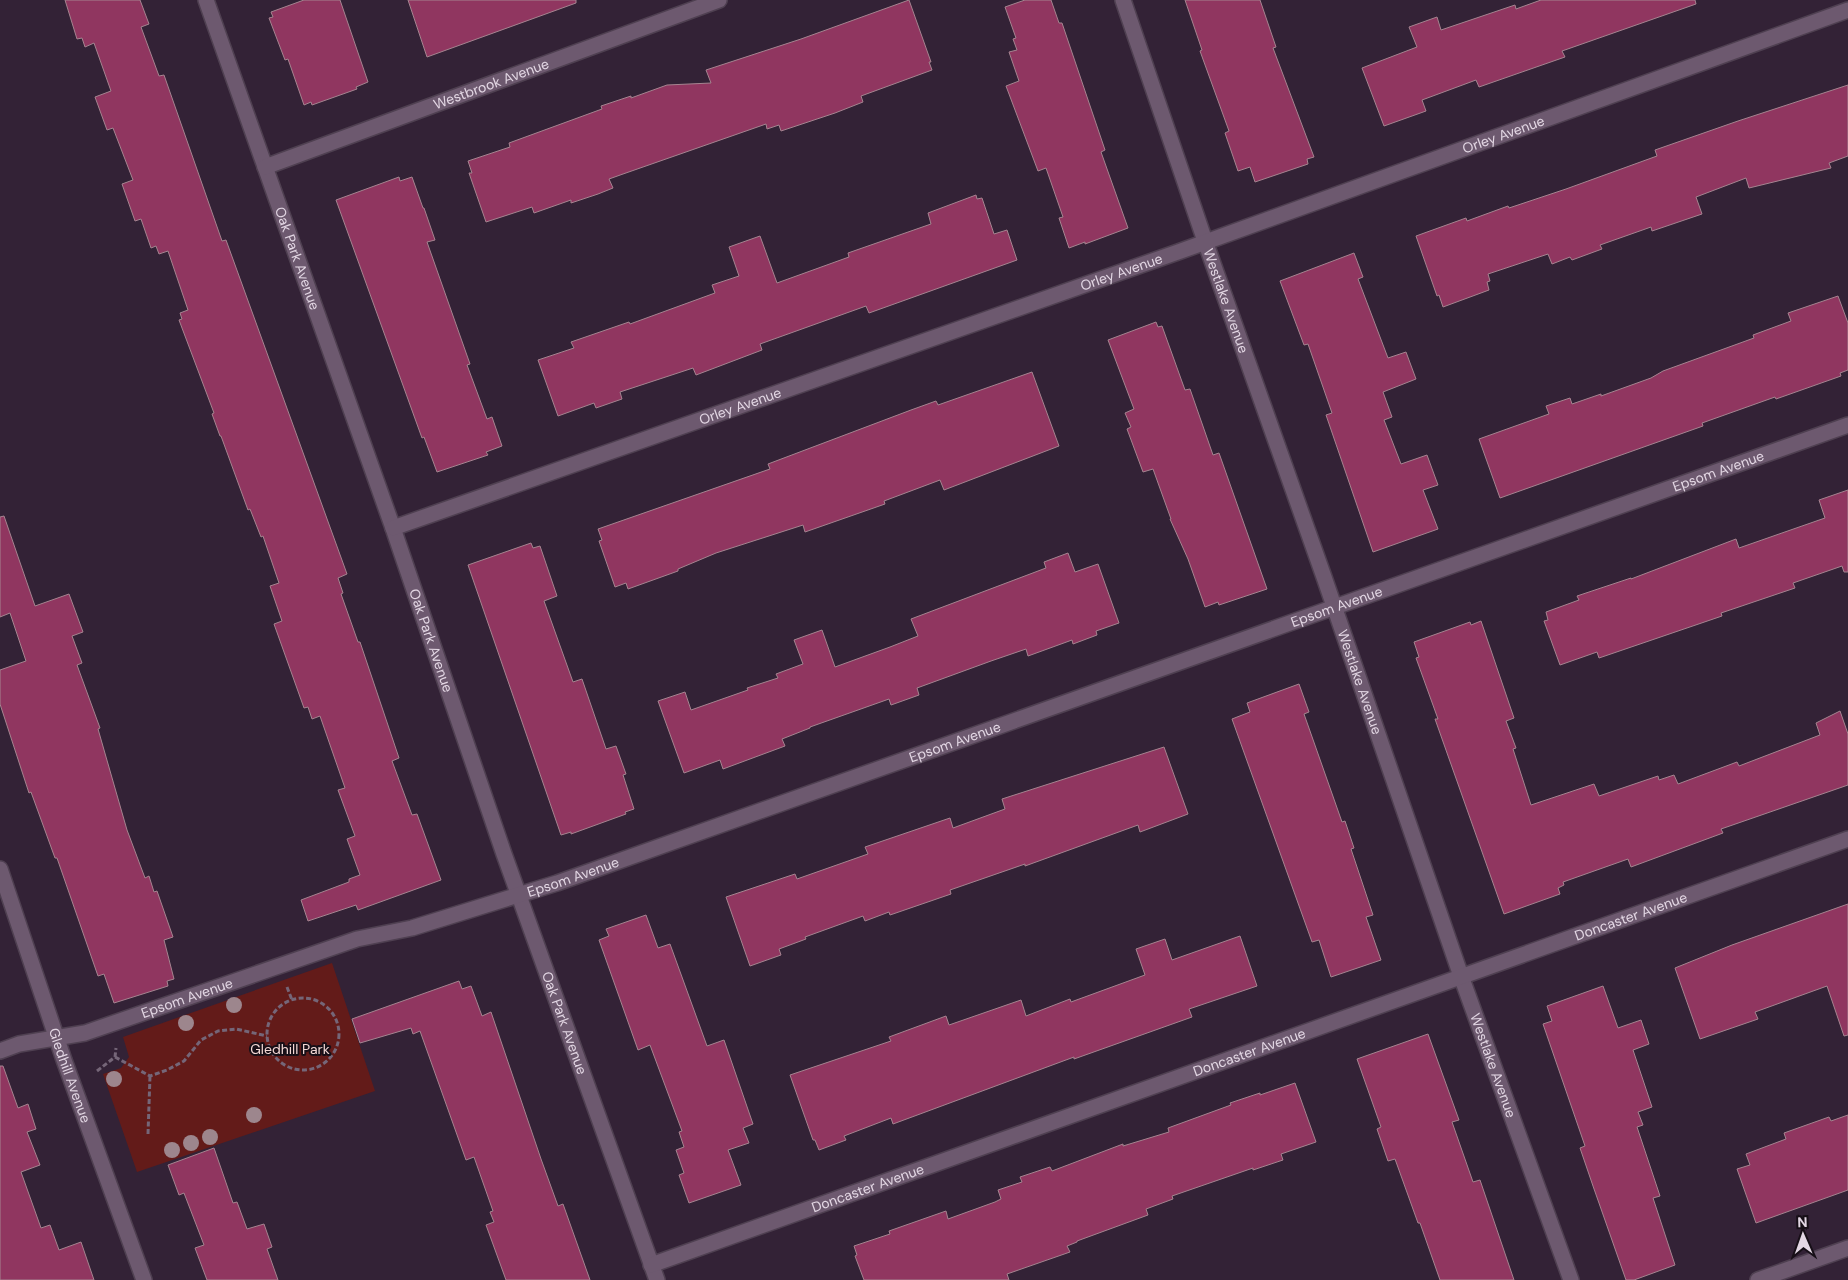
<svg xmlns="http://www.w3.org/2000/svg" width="1848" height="1280" viewBox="0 0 1848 1280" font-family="'DM Sans',sans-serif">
<rect width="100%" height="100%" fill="#332236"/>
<!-- green -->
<polygon fill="#631b19" points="332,963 375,1091 137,1172 103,1074 121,1068 129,1057 123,1037"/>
<!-- building -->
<g fill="#903660" stroke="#a58490">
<polygon points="65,0 140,0 149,24 141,27 159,76 164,75 222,241 226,240 347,574 338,578 343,593 341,594 358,642 360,642 399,758 392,761 412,815 417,814 441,880 358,910 356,905 308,921 301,900 349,882 349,879 360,875 347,839 355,836 338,790 345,788 320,716 312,719 308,707 304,708 274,624 282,621 270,586 279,583 263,536 261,537 250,509 248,510 221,436 220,436 212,414 214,413 179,320 182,319 180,313 188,310 168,251 159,254 156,246 151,248 141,219 135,221 122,184 133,180 113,128 107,130 95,97 111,91 94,43 85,47 82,38 77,39"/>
<polygon points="304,0 340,0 368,82 356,87 357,89 312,105 311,102 304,105 288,59 285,60 269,18 273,17 271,12"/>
<polygon points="408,0 576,0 576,3 427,57"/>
<polygon points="909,0 931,62 929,62 932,70 861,96 863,102 835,113 781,131 779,125 767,129 766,124 623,174 609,179 613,188 598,194 571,203 571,200 534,213 532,207 486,222 469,173 472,173 468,161 510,147 509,143 602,109 601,106 631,96 631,98 667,85 711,83 706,70 801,39"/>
<polygon points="1025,0 1051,0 1059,23 1062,23 1105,150 1101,152 1128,228 1085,244 1085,242 1069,248 1059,218 1063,217 1046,168 1038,171 1006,86 1019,81 1009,52 1017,50 1013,39 1016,38 1005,7"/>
<polygon points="1185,0 1260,0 1276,47 1273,48 1314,157 1307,159 1308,164 1255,182 1250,167 1238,171 1225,133 1229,131 1200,51 1202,50"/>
<polygon points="1541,0 1695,0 1696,4 1562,51 1565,57 1479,87 1476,80 1422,100 1426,111 1384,126 1362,68 1417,47 1409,27 1437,17 1441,30 1515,5 1516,9"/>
<polygon points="1848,85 1848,156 1829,163 1831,168 1749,188 1746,178 1696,197 1702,214 1652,231 1651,227 1600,245 1602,249 1572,260 1570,257 1552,264 1548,254 1488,274 1490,281 1487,282 1489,290 1443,307 1439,295 1437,296 1416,236 1466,218 1467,221 1508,206 1509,208 1566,189 1657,156 1655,150 1738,121"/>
<polygon points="399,177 400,181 412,177 423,208 424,208 435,240 427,242 470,364 467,365 487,419 492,417 502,446 486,452 488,455 437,472 424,437 422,438 336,200"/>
<polygon points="976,195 977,199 982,198 994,234 1007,230 1017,260 869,313 866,306 760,344 762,350 696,375 693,368 620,392 622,399 596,408 594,403 558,416 538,360 574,348 571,342 629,322 630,324 715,293 712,285 739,276 729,247 760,236 777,283 849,257 848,253 931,224 928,213"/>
<polygon points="1354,253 1363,277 1358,279 1388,358 1406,352 1416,379 1383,392 1392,417 1384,420 1401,464 1427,455 1438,485 1423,490 1438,529 1373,552 1326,415 1332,413 1308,344 1304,345 1280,281"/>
<polygon points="1838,296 1848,323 1848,370 1840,373 1841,376 1776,399 1775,397 1702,423 1703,426 1655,443 1500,498 1479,439 1549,414 1546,406 1570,398 1572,404 1601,394 1601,396 1651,378 1663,371 1754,338 1753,335 1791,321 1788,313"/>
<polygon points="1156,322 1158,327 1162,326 1185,390 1190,389 1213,455 1219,453 1267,589 1219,605 1218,602 1205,607 1188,559 1170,519 1171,519 1153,469 1143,472 1127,429 1131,427 1125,413 1134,409 1108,340"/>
<polygon points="1032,372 1059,446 944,490 940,480 884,501 885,504 805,532 803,525 716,553 678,569 678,571 628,589 626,583 615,587 599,541 602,540 598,529 770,469 768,464 911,410 936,401 938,405"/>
<polygon points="1848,490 1848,572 1844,572 1842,566 1793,583 1795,588 1721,613 1722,616 1599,658 1597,652 1560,665 1544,621 1548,620 1546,612 1579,600 1577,596 1631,578 1631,579 1736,539 1739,548 1825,518 1819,500"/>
<polygon points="4,516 35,606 69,594 83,632 72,636 82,663 77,665 100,728 98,729 127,830 145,878 149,876 154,892 157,891 173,937 164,940 174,979 167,981 168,986 114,1003 104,974 98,976 57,858 55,858 31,792 29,793 0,704 0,670 26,661 10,613 0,617 0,517"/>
<polygon points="531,543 533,548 540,546 557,596 544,601 573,682 582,679 606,749 616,746 626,774 623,775 634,809 625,812 626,814 571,834 571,832 561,835 468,565"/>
<polygon points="1068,553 1075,572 1098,564 1119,623 1096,631 1097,635 1073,644 1072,640 1028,656 1026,649 991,661 917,688 919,695 891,705 889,699 810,727 810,728 782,739 785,746 723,769 720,760 684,773 658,701 685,692 691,710 748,690 747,688 778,678 776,674 803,664 794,640 822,630 835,667 890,647 918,636 911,619 1046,568 1044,562"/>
<polygon points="1481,621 1514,718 1506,721 1516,748 1513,749 1531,805 1594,784 1599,796 1658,776 1659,780 1674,775 1678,784 1737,762 1739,766 1820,735 1816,723 1840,711 1848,734 1848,785 1721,829 1723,833 1631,867 1628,859 1563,882 1564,885 1558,888 1560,894 1504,914 1435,719 1438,719 1416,658 1419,657 1414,642 1470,622 1471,625"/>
<polygon points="1299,684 1309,712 1304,714 1342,822 1345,821 1354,848 1351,849 1373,915 1366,917 1381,960 1331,977 1319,940 1312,942 1232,719 1250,712 1247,703"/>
<polygon points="1164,747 1188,814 1140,832 1138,825 1025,866 1025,864 950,890 951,894 890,915 889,912 865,921 863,916 805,937 806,939 779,949 781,955 750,966 726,897 795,874 797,879 868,854 865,847 950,818 953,828 1005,809 1002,799"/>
<polygon points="1848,904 1848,1035 1844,1036 1827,986 1755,1012 1758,1019 1700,1039 1675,968 1732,945"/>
<polygon points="646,915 658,948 670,944 707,1046 724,1040 753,1124 743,1128 749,1143 728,1150 741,1185 689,1203 679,1175 684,1173 676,1150 684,1147 679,1132 682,1131 650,1045 638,1050 599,940 609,936 606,929"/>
<polygon points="1240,936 1257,986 1189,1009 1192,1017 1074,1059 1074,1057 893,1124 891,1118 844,1136 846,1140 819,1150 815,1140 813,1140 790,1075 891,1041 889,1037 946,1016 949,1025 1021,1000 1026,1016 1070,999 1071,1002 1145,975 1136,949 1165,939 1172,960"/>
<polygon points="459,981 462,989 471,986 482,1016 491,1012 541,1159 558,1206 563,1204 590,1280 506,1280 486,1225 494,1222 490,1212 493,1211 474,1157 466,1160 420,1031 413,1034 411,1028 360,1043 352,1019"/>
<polygon points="1603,986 1618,1028 1641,1020 1649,1044 1633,1050 1652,1107 1638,1112 1643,1125 1637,1127 1660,1196 1653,1198 1675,1265 1634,1280 1626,1280 1593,1186 1580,1148 1585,1146 1543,1024 1552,1021 1547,1006"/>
<polygon points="1428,1034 1459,1120 1452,1122 1473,1182 1480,1180 1514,1280 1440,1280 1420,1223 1418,1223 1395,1159 1388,1161 1377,1129 1381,1127 1357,1059"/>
<polygon points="0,1066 3,1066 18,1108 28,1104 36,1129 27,1132 40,1165 21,1172 41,1228 50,1225 59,1250 81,1242 94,1280 0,1280"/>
<polygon points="1295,1083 1316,1142 1281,1154 1283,1160 1253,1170 1253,1168 1172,1196 1173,1199 1146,1209 1148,1215 1077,1241 1077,1242 1067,1246 1070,1252 1007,1274 1009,1280 864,1280 855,1256 857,1255 854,1246 890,1234 889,1231 946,1211 948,1219 995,1202 1001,1199 998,1190 1022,1182 1020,1177 1050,1167 1052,1171 1123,1144 1123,1146 1169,1132 1168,1128 1231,1105 1230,1103 1260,1093 1260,1095"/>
<polygon points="1848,1115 1848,1190 1756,1223 1737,1169 1750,1165 1746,1154 1786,1139 1784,1133 1829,1117 1831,1121"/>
<polygon points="214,1148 233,1203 237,1202 247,1229 264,1224 272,1247 267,1249 278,1280 207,1280 195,1248 204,1245 184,1193 179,1195 168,1165"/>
</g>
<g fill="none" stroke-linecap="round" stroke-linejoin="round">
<defs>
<g id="minor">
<path id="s1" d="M 206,0 L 393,528 L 504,854 L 657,1280"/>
<path id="s2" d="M 1123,0 L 1205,241 L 1324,577 L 1461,976 L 1571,1280"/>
<path id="s3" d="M 265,167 L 719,0"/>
<path id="s4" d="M 393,528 L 1178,252 L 1848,10"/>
<path id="s5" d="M 0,869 L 64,1060 L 144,1280"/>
<path id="s6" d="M 0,1051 L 19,1044 L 85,1033 L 357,939 L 412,928 L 557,883 L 1848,425"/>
<path id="s7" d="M 651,1265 L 1848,839"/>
<polyline points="1758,1280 1848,1248"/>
</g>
</defs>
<!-- minor casing -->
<use href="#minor" stroke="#4f4051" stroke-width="18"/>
<!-- path -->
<g stroke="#756678" stroke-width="3" stroke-dasharray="5 2.5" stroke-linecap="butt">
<polyline points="287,987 292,1000"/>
<circle cx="303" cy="1034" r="36"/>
<polyline points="115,1057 150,1076 167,1070 184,1061 201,1040 218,1031 236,1029 267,1036"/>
<polyline points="97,1071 115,1057 116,1048"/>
<polyline points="148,1134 150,1076"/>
</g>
<!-- minor -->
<use href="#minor" stroke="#6d596f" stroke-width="15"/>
</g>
<!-- trees -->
<g fill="#9d868d">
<circle cx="234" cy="1005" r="8"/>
<circle cx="186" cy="1023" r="8"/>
<circle cx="114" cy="1079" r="8"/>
<circle cx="254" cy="1115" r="8"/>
<circle cx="210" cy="1137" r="8"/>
<circle cx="191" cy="1143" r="8"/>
<circle cx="172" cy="1150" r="8"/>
</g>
<g text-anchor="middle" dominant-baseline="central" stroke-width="4" stroke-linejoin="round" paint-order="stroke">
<!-- street labels -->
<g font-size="14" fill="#e3d7e4" stroke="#170f17">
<text stroke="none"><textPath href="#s3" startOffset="241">Westbrook Avenue</textPath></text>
<text stroke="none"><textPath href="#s4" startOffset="1178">Orley Avenue</textPath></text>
<text stroke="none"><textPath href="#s1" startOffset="274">Oak Park Avenue</textPath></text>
<text stroke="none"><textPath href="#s4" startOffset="772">Orley Avenue</textPath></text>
<text stroke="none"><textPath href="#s2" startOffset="318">Westlake Avenue</textPath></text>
<text stroke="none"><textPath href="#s4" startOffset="368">Orley Avenue</textPath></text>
<text stroke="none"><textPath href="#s6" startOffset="1815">Epsom Avenue</textPath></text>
<text stroke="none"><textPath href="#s6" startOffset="1410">Epsom Avenue</textPath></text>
<text stroke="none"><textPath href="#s1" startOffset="679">Oak Park Avenue</textPath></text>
<text stroke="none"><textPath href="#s2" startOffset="722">Westlake Avenue</textPath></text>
<text stroke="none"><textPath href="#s6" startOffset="1005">Epsom Avenue</textPath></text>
<text stroke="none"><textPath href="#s6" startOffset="600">Epsom Avenue</textPath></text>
<text stroke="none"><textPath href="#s7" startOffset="1040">Doncaster Avenue</textPath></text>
<text stroke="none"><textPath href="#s6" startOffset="195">Epsom Avenue</textPath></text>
<text stroke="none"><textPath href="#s1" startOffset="1084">Oak Park Avenue</textPath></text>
<text stroke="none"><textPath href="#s7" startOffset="635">Doncaster Avenue</textPath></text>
<text stroke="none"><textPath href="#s2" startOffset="1128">Westlake Avenue</textPath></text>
<text stroke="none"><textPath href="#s5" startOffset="218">Gledhill Avenue</textPath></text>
<text stroke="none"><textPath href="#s7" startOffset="230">Doncaster Avenue</textPath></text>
</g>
<!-- park labels -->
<g font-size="14" fill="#f3d7d4" stroke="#170f17">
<text x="290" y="1049">Gledhill Park</text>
</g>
</g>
<!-- north arrow -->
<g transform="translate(1803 1235) rotate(358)" stroke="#170f17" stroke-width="4" paint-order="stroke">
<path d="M0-4L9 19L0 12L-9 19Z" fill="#e3d7e4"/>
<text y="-8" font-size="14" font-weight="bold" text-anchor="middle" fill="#e3d7e4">N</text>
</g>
</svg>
